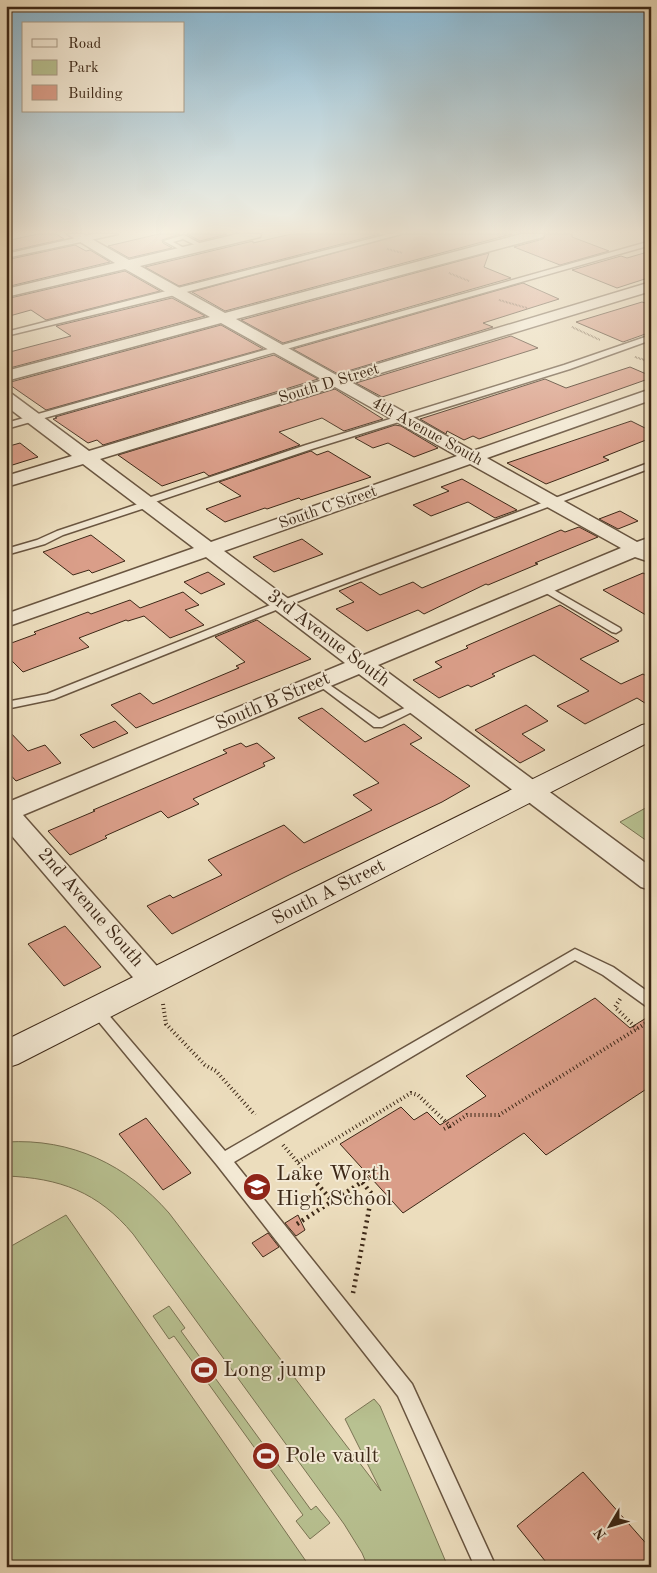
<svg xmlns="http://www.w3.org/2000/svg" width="657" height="1573" viewBox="0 0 657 1573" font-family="'Old Standard TT',serif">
<rect width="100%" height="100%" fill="#ecddbd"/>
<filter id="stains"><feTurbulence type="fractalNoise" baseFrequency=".004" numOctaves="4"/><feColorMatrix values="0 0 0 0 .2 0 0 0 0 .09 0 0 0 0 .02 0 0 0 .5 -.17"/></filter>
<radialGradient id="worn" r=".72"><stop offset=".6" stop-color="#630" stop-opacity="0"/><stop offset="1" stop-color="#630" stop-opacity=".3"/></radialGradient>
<!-- green -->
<g fill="#b8c191" stroke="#7a7454">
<polygon points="651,805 651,839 647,841 620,822"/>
<path d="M 6,1142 C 72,1138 127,1165 169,1213 L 381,1491 L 345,1419 L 374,1399 L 380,1406 L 448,1567 L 368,1567 L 362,1553 L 344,1524 L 133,1234 C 98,1192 60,1178 6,1176 Z"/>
<polygon points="66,1215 310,1567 6,1567 6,1249"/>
<polygon points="169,1306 185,1328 181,1331 311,1510 316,1506 330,1523 310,1539 296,1521 303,1515 174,1336 169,1339 153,1316"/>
</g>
<!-- building -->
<g fill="#da9e89" stroke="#3d2817">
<polygon points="38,234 56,234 64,239 6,252 6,241"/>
<polygon points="159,234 180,234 162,240 163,243 172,248 129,258 108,246"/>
<polygon points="187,234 227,234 200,241"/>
<polygon points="291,234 380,234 179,286 145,267 253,241 253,243"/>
<polygon points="403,234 512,234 225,311 192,292"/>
<polygon points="546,234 572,234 572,237 609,251 560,265 514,247 543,239"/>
<polygon points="75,245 86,251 90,250 110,262 6,287 6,260"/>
<polygon points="651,251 651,277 617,288 572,270 621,256 627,258"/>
<polygon points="489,253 484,267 511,278 283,343 241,320"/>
<polygon points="125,271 160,291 46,320 31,310 6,317 6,299"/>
<polygon points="523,283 559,299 483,323 493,327 338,374 293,349"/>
<polygon points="172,298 205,316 6,369 6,353 71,336 56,326"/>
<polygon points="642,302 651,305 651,332 623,342 576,322"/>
<polygon points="221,325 263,349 46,410 7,383"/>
<polygon points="511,336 538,348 382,397 356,383"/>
<polygon points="274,355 318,379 103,445 97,440 88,443 53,419 57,418 55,417"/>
<polygon points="630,367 651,376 651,378 479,439 473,436 464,440 447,431 446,434 420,419 545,379 566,388"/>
<polygon points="335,389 383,419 344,431 322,418 279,432 300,445 209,476 204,472 162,486 118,455"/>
<polygon points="631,421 651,431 651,438 603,457 609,460 546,484 507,463"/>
<polygon points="395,425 401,426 438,448 414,457 388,443 373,448 355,438"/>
<polygon points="20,443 38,457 6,467 6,447"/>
<polygon points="311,451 317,455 328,451 371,477 301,500 299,498 267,509 265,508 225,522 206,509 241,496 219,482"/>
<polygon points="462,479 517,510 495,518 468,502 431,516 413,505 449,491 441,487"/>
<polygon points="620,511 638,521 618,529 599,519"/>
<polygon points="579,527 598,537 535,563 538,564 488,585 486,584 424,614 418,610 367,631 336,609 354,602 339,591 361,582 380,595 413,582 422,588 561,530 565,532"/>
<polygon points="91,535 125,561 92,573 89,570 73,575 43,552"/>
<polygon points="302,539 323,554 274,572 253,557"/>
<polygon points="208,572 225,584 201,594 184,582"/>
<polygon points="643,573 651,577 651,618 603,590"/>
<polygon points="183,592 199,605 185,610 204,625 170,638 144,616 128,621 126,620 79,638 89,647 23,672 6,655 6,645 36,634 34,632 88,612 91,614 130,600 140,608"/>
<polygon points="560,605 619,641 580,659 621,684 643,674 651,679 651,707 637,698 585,724 557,706 589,691 534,655 492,674 495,676 471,687 468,685 439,698 413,680 442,667 435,662 468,648 466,646"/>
<polygon points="257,620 311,659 136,728 111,705 140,693 153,704 239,668 236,666 245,662 215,637"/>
<polygon points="526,705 548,721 522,734 545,750 520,763 475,730"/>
<polygon points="322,708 365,742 404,724 422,738 410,744 470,786 442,802 291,874 172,934 147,906 170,895 173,898 222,875 208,860 284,825 304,843 372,810 353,795 379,783 298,718"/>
<polygon points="115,721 128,733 93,748 80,735"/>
<polygon points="6,728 28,751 45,745 61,763 16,781 6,770"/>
<polygon points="241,743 246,747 257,743 275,758 263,763 265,766 193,799 199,804 168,818 161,811 105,836 107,838 70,855 48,831 95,811 93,810 227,753 223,750"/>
<polygon points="65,926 101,967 64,986 28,944"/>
<polygon points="595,998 630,1028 651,1015 651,1086 546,1155 524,1133 403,1213 340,1144 401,1107 414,1120 427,1112 440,1125 486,1096 466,1076"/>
<polygon points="146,1118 191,1173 163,1190 119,1134"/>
<polygon points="298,1215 305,1230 296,1236 285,1223"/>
<polygon points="268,1233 279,1247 263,1257 252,1243"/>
<polygon points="583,1472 651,1549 651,1562 645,1567 550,1567 517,1526"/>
</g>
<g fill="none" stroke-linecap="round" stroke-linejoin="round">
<defs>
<g id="lane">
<polygon points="93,234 118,234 6,258 6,254"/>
<polygon points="389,234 401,234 179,294 6,336 6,332"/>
<polygon points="184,235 205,246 206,247 201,248 183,239 173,242 188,250 189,251 186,253 164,241"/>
<polygon points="651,241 651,245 6,429 6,423"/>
<polygon points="651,335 651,340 570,369 312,449 152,503 151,506 63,535 45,544 6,555 6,549 37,540 57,531 141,503 142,500 306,445 564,365"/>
<polygon points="651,462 651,468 286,606 54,699 6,709 6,702 47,694 278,602"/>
<polygon points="545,585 620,628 621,630 616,633 612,632 541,590 540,588"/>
<polygon points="321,679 379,719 414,704 422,704 424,706 382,727 374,727 317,684 315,682 317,680"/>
<polygon points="575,949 613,967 651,994 651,1007 646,1006 603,975 575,960 234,1162 412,1384 496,1567 475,1567 398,1396 217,1165 89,1010 91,1006 96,1004 101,1006 225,1151"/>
</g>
<path id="street" d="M 67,234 L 83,234 L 129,260 L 237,234 L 261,234 L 260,237 L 140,266 L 225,313 L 521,234 L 544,234 L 543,237 L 236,319 L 338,376 L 651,282 L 651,291 L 351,382 L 473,451 L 651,389 L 651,400 L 487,458 L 637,542 L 651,537 L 651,560 L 647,561 L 635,557 L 378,665 L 651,867 L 651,890 L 641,887 L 359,674 L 23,815 L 163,973 L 168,981 L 163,989 L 153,992 L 143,989 L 6,829 L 6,803 L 345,663 L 206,557 L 6,627 L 6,614 L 194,548 L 83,464 L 6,487 L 6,476 L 72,456 L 6,406 L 6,393 L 12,394 L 89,451 L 323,380 L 221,323 L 6,381 L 6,371 L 210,317 L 125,269 L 6,297 L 6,289 L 115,263 ZM 335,387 L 457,456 L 211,542 L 100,459 ZM 470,464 L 621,548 L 364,655 L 224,551 Z"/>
<g id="secondary">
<polygon points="643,234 651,234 651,239 646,238"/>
<polygon points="651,723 651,741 18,1064 6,1068 6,1040 642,725"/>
</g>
</defs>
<!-- lane casing -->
<use href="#lane" stroke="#695540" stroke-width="3"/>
<!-- street casing -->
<use href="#street" stroke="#695540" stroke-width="3"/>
<!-- secondary casing -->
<use href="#secondary" stroke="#3d2817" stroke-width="2"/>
<!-- path-far2 -->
<g stroke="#3d2817" stroke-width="2" stroke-dasharray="0.5 1" stroke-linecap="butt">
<polyline points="387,249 403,253"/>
<polyline points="449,273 469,281"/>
<polyline points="499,300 527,308"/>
<polyline points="572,327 600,340"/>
<polyline points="635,357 651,362"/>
</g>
<!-- path-far1 -->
<g stroke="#3d2817" stroke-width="4" stroke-dasharray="1 3" stroke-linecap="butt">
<polyline points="620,999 615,1007 637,1029"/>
<polyline points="163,1004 166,1024 205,1065 216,1071 255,1115"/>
<polyline points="444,1129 450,1126"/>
<polyline points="283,1145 306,1172"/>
<polyline points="298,1162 411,1093 418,1095 450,1126 467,1115 499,1115 651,1020"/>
</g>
<!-- path -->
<g stroke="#3d2817" stroke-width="4.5" stroke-dasharray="2 4" stroke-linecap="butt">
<polyline points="305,1170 333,1202"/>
<polyline points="362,1182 370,1177"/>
<polyline points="297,1224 362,1182 372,1194 353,1293"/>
</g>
<!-- lane -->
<use href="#lane" fill="#f3e9d4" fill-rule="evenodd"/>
<!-- street -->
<use href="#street" fill="#f3e9d4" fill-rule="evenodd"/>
<!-- secondary -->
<use href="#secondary" fill="#f3e9d4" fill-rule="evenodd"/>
<defs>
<polyline id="rail" points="6,235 11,234"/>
</defs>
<!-- rail casing -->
<use href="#rail" stroke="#3d2817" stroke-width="4"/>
<!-- rail -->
<use href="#rail" stroke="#f3e9d4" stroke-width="2.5" stroke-dasharray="7" stroke-linecap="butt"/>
</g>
<!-- sky -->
<linearGradient id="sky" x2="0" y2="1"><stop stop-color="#88b7d2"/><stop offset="0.51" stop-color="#f6f0e1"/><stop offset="1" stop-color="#f6f0e1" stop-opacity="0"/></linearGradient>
<rect width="657" height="455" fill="url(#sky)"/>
<!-- icons -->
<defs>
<symbol id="school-disc" viewBox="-11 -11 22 22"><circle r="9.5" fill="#8f2418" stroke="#f3e9d4"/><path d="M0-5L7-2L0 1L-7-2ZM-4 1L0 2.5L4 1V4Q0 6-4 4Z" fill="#fff"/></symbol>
<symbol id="stadium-disc" viewBox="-11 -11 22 22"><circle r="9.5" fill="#8f2418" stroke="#f3e9d4"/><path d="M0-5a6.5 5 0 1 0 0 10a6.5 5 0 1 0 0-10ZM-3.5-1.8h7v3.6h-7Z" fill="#fff"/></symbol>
</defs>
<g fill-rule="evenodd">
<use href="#school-disc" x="241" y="1171" width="32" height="32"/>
<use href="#stadium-disc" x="188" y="1354" width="32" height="32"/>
<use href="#stadium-disc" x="250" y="1440" width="32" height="32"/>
</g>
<g text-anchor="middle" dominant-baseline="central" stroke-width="4" stroke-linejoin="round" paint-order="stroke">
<!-- far-street labels -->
<g font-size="16" fill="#3d2817" stroke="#f3e9d4">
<text transform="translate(329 384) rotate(-17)">South D Street</text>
<text transform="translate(427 432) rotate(29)">4th Avenue South</text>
<text transform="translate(328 508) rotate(-19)">South C Street</text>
</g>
<!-- street labels -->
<g font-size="19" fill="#3d2817" stroke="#f3e9d4">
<text transform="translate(328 639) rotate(37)">3rd Avenue South</text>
<text transform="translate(273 702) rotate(-23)">South B Street</text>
<text transform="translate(329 893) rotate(-27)">South A Street</text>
<text transform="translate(90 908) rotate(49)">2nd Avenue South</text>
</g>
<!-- near-poi labels -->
<g font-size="22" fill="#3d2817" stroke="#f3e9d4" text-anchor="start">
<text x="276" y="1174">Lake Worth<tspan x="276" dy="25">High School</tspan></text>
<text x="223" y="1370">Long jump</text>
<text x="285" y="1456">Pole vault</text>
</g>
</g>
<!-- margin -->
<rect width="657" height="1573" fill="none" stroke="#ecddbd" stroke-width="25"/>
<rect x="8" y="8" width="642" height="1558" fill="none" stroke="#3d2817" stroke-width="2.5"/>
<rect x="12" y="12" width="632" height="1548" fill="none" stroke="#3d2817"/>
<!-- legend -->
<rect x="22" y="22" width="162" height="90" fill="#f3e9d4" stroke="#aa9c88"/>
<rect x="32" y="39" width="25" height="8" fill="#f3e9d4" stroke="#aa9c88"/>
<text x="68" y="48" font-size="15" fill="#3d2817">Road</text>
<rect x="32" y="60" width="25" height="15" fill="#b8c191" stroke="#aa9c88"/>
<text x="68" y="72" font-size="15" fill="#3d2817">Park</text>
<rect x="32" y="85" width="25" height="15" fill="#da9e89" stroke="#aa9c88"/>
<text x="68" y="98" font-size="15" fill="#3d2817">Building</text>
<!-- north arrow -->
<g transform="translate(610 1526) rotate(232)" stroke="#f3e9d4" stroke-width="4" paint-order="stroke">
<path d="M0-4L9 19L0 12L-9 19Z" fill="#3d2817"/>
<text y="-8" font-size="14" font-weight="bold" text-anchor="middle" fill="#3d2817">N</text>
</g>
<rect width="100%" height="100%" filter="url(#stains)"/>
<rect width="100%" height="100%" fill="url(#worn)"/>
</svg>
